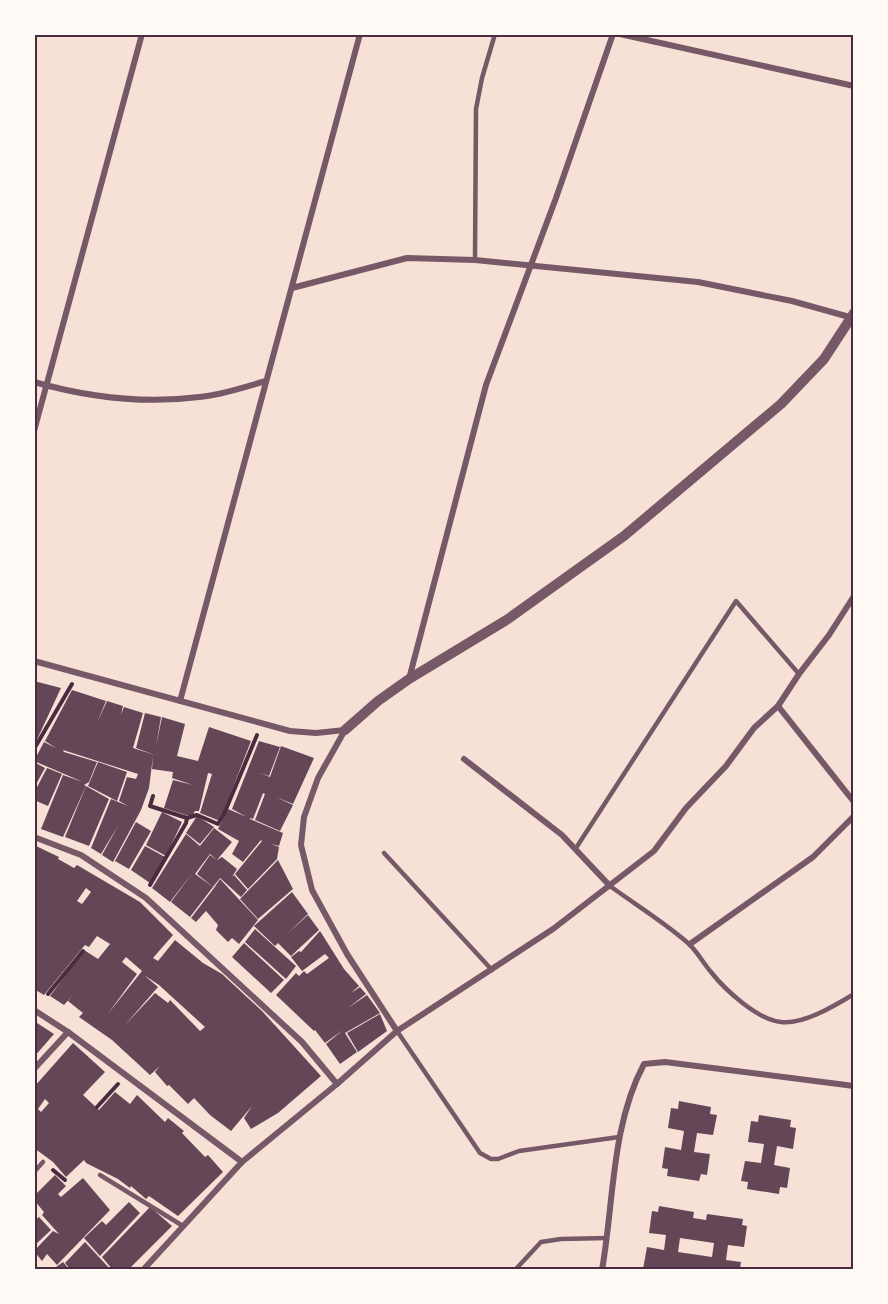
<svg xmlns="http://www.w3.org/2000/svg" width="888" height="1304" viewBox="0 0 888 1304" font-family="'Varela Round',sans-serif">
<rect width="100%" height="100%" fill="#f7e1d7"/>
<!-- building -->
<g fill="#644757" fill-rule="evenodd">
<polygon points="34,681 61,688 34,746"/>
<polygon points="72,690 106,701 97,723 107,701 123,706 121,715 124,707 143,713 133,748 155,755 136,748 145,713 161,717 156,746 162,717 185,724 177,756 198,761 209,727 251,741 220,821 200,813 212,774 208,773 199,811 195,811 192,817 164,808 173,780 193,785 172,778 173,772 152,769 153,756 149,788 141,810 113,862 102,855 118,826 101,854 91,848 111,799 128,806 119,801 127,777 136,779 138,774 63,750 64,752 97,762 89,782 84,785 86,786 63,837 41,829 63,775 83,782 34,761 44,742 56,748 45,741"/>
<polygon points="259,741 280,747 269,776 260,773 270,777 281,746 314,758 293,804 276,797 293,805 280,831 255,820 265,794 263,793 253,819 250,818 250,819 283,833 279,846 271,844 279,847 277,859 248,889 235,874 262,841 261,840 243,862 232,854 239,841 218,829 228,809 247,817 232,809"/>
<polygon points="34,762 45,768 34,788"/>
<polygon points="98,762 127,772 117,801 88,786"/>
<polygon points="47,768 62,774 48,806 34,800 34,793"/>
<polygon points="86,786 109,799 89,846 65,837"/>
<polygon points="162,812 182,822 166,856 146,845"/>
<polygon points="197,816 214,827 200,844 186,833"/>
<polygon points="136,822 151,831 129,869 115,861"/>
<polygon points="214,828 232,842 217,860 222,857 237,869 232,877 234,875 247,890 241,897 220,878 213,887 197,874 210,855 217,860 210,854 195,874 213,887 190,917 171,902 193,872 170,902 152,888 186,834 200,846"/>
<path d="M 36,846 L 59,857 L 58,859 L 74,868 L 77,865 L 140,902 L 173,935 L 153,958 L 158,961 L 175,940 L 203,963 L 222,974 L 262,1011 L 321,1076 L 278,1113 L 251,1129 L 244,1118 L 252,1106 L 231,1131 L 210,1115 L 194,1098 L 188,1104 L 169,1085 L 167,1086 L 155,1072 L 160,1066 L 150,1075 L 112,1040 L 79,1017 L 83,1013 L 68,1001 L 73,995 L 64,1005 L 50,996 L 84,950 L 98,959 L 110,944 L 97,936 L 89,947 L 85,945 L 44,995 L 34,989 L 34,847 ZM 86,888 L 91,892 L 82,904 L 77,901 ZM 126,957 L 142,971 L 107,1015 L 137,974 L 122,962 ZM 144,975 L 159,985 L 205,1027 L 200,1031 L 170,1000 L 168,1003 L 155,993 L 125,1025 L 158,987 Z"/>
<polygon points="145,846 165,857 150,883 131,870"/>
<polygon points="278,860 293,889 258,919 240,899"/>
<polygon points="220,879 258,920 239,944 232,938 228,942 216,930 218,925 206,911 196,922 191,918 214,888 216,889 214,888"/>
<polygon points="292,892 308,914 286,935 308,915 319,930 291,956 278,943 275,946 254,926"/>
<polygon points="255,929 296,966 286,979 245,942"/>
<polygon points="320,931 344,969 359,986 351,993 360,987 366,994 348,1008 367,995 380,1013 345,1033 357,1052 340,1064 326,1044 343,1030 325,1043 315,1030 314,1031 276,995 296,973 299,976 304,971 307,974 329,958 325,954 302,971 291,957 299,951 301,952"/>
<polygon points="244,943 284,980 271,993 232,957"/>
<polygon points="380,1014 387,1031 358,1052 347,1033"/>
<polygon points="34,1021 54,1034 34,1057"/>
<path d="M 73,1043 L 105,1072 L 83,1095 L 99,1110 L 115,1092 L 130,1104 L 137,1095 L 165,1122 L 168,1118 L 184,1131 L 182,1133 L 205,1157 L 208,1155 L 223,1172 L 178,1216 L 149,1196 L 146,1199 L 131,1186 L 130,1188 L 118,1179 L 86,1163 L 84,1160 L 66,1177 L 53,1162 L 34,1148 L 34,1087 ZM 45,1099 L 49,1103 L 41,1112 L 38,1109 Z"/>
<polygon points="679,1101 711,1107 710,1114 717,1115 713,1135 697,1133 694,1152 710,1154 707,1175 701,1174 699,1181 667,1176 668,1169 662,1168 665,1147 681,1150 684,1131 668,1128 671,1108 678,1109"/>
<polygon points="759,1115 791,1120 790,1127 796,1128 793,1149 777,1146 774,1165 790,1168 787,1188 780,1187 779,1194 747,1189 748,1182 741,1181 745,1161 761,1163 764,1144 748,1142 751,1121 758,1122"/>
<polygon points="55,1175 66,1186 58,1194 61,1197 83,1178 110,1210 57,1265 47,1254 42,1261 34,1251 53,1231 59,1234 42,1215 44,1212 34,1200 34,1196"/>
<polygon points="129,1202 140,1213 100,1256 84,1238 102,1221 106,1225"/>
<path d="M 659,1206 L 694,1212 L 693,1218 L 706,1220 L 707,1214 L 743,1219 L 742,1225 L 747,1226 L 744,1247 L 728,1245 L 726,1260 L 741,1262 L 740,1269 L 643,1269 L 647,1247 L 664,1250 L 666,1235 L 649,1233 L 652,1211 L 658,1212 ZM 680,1238 L 714,1243 L 712,1257 L 678,1252 Z"/>
<polygon points="150,1207 172,1226 129,1269 112,1269 102,1257"/>
<polygon points="39,1217 51,1230 34,1246 34,1221"/>
<polygon points="85,1242 110,1269 70,1269 65,1263"/>
<polygon points="63,1262 69,1269 53,1269 56,1267"/>
</g>
<g fill="none" stroke-linecap="round" stroke-linejoin="round">
<!-- path -->
<g stroke="#4a2c40" stroke-width="4">
<polyline points="34,749 72,684"/>
<polyline points="153,796 150,806 187,818 197,815 218,824 224,814 257,735"/>
<polyline points="150,885 186,823 187,818"/>
<polyline points="48,994 83,951"/>
<polyline points="97,1107 118,1084"/>
<polyline points="53,1170 65,1180"/>
</g>
<!-- service -->
<g stroke="#755966" stroke-width="4.5">
<polyline points="475,260 476,109 482,78 495,34"/>
<polyline points="576,848 736,601 799,674"/>
<polyline points="384,853 492,970"/>
<path d="M 610,886 C 636,905 664,922 688,943 C 697,951 703,963 711,972 C 725,990 758,1020 781,1022 C 803,1025 836,1005 854,994"/>
<polyline points="397,1031 480,1153 491,1159 498,1159 519,1151 619,1137"/>
<polyline points="34,1172 43,1162"/>
<polyline points="100,1175 183,1226"/>
<polyline points="34,1269 35,1270"/>
<polyline points="515,1270 541,1242 561,1239 607,1238"/>
</g>
<!-- minor -->
<g stroke="#755966" stroke-width="6">
<polyline points="620,34 854,86"/>
<polyline points="292,288 407,258 475,260 698,282 792,301 853,318"/>
<path d="M 34,382 C 87,397 145,404 199,397 C 222,395 244,387 266,381"/>
<polyline points="34,431 142,34"/>
<polyline points="34,661 290,731 316,733 345,730"/>
<polyline points="409,679 486,385 556,198 613,34"/>
<polyline points="180,701 360,34"/>
<polyline points="778,706 854,802"/>
<polyline points="345,730 318,778 304,817 301,845 312,890 347,954 397,1031"/>
<polyline points="464,759 562,835 610,886"/>
<polyline points="34,837 81,855 146,898 302,1042 337,1084"/>
<polyline points="690,944 813,857 854,816"/>
<polyline points="34,1010 68,1032 242,1162"/>
<polyline points="34,1069 68,1032"/>
<polyline points="143,1270 242,1162 337,1084 397,1031 553,929 654,851 686,808 726,766 754,728 778,706 799,674 829,635 854,596"/>
<path d="M 602,1270 C 614,1202 611,1126 644,1064 L 665,1062 L 854,1086"/>
</g>
<!-- tertiary -->
<polyline stroke="#755966" stroke-width="10" points="345,730 378,701 409,679 508,619 624,536 781,404 824,359 854,313"/>
</g>
<!-- border -->
<rect width="888" height="1304" fill="none" stroke="#fffaf5" stroke-width="72"/>
<rect x="36" y="36" width="816" height="1232" fill="none" stroke="#4a2c40" stroke-width="2"/>
</svg>
